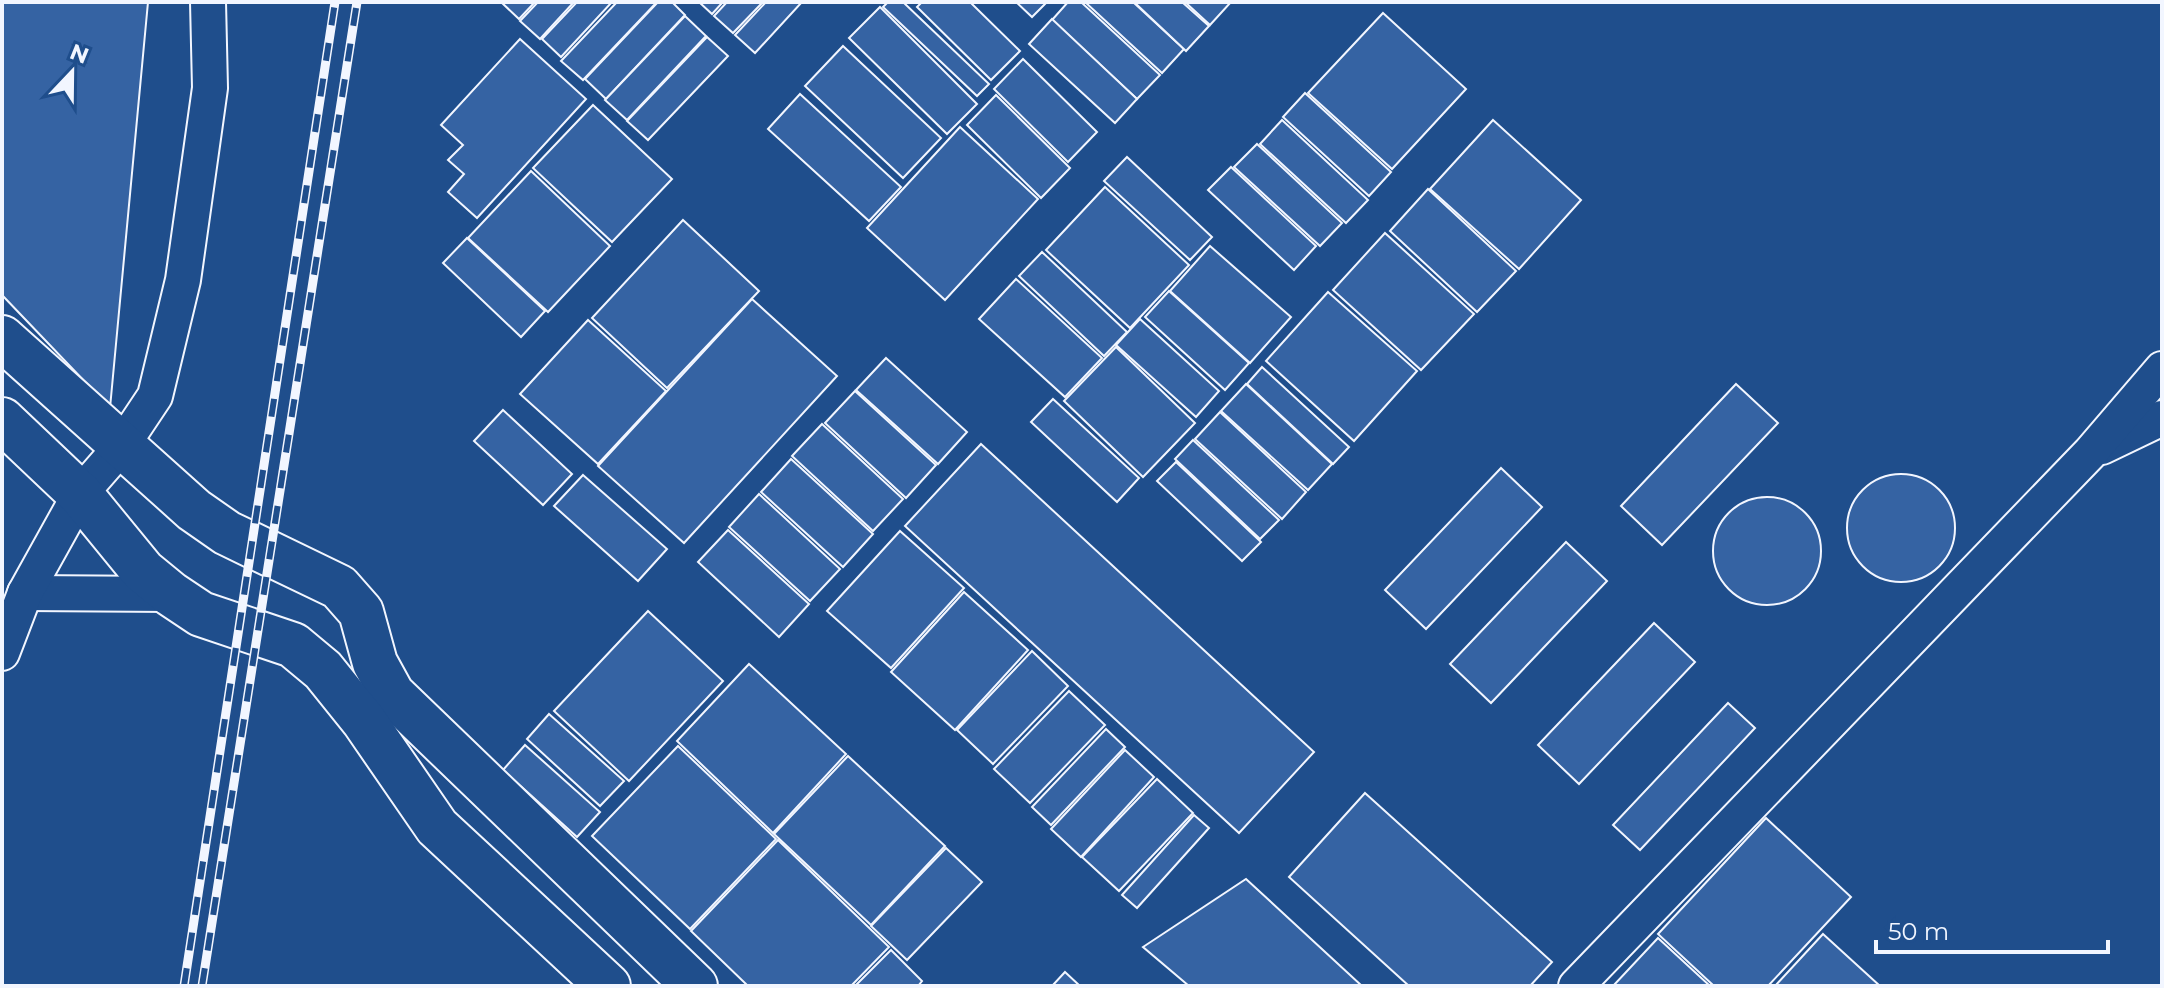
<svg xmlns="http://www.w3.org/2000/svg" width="2164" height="988" viewBox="0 0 2164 988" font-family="Montserrat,sans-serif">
<rect width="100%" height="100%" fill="#1f4e8c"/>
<!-- building -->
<g fill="#3563a3" stroke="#f2f6ff" stroke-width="2">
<polygon points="2,2 148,2 110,408 2,295"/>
<polygon points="501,2 535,2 519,19"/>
<polygon points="538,2 574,2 540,39 520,21"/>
<polygon points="577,2 612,2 561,57 542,39"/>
<polygon points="617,2 657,2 583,80 561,61"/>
<polygon points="658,2 672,2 685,15 606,99 585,79"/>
<polygon points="699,2 723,2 712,14"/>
<polygon points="727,2 763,2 733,33 714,16"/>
<polygon points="766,2 802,2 755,53 735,35"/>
<polygon points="888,2 903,2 989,84 977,96 883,7"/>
<polygon points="922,2 970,2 1020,51 991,80 917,7"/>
<polygon points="1016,2 1047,2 1032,17"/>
<polygon points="1068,2 1081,2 1160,75 1137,99 1052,20"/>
<polygon points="1085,2 1133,2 1184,49 1162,73"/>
<polygon points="1134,2 1182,2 1209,26 1186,51"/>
<polygon points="1185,2 1231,2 1210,25"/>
<polygon points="880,7 977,104 947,134 849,38"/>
<polygon points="1383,13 1466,89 1392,169 1308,93"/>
<polygon points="685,16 706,36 627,120 605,100"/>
<polygon points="1052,19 1137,99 1115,123 1029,44"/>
<polygon points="707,37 728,56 648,140 627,121"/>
<polygon points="520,39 586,99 477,218 448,192 464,174 448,160 463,145 441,125"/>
<polygon points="843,46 941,138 903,178 805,86"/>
<polygon points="1023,59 1097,132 1068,162 994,89"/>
<polygon points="1305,93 1391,172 1369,196 1283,117"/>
<polygon points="800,94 901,187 869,221 768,129"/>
<polygon points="996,95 1070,168 1041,198 967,125"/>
<polygon points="593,105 672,179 612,242 533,168"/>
<polygon points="1282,120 1368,200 1346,223 1260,144"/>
<polygon points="1493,120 1581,200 1519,269 1430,189"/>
<polygon points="960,127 1038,199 945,300 867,228"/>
<polygon points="1257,144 1342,223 1320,246 1234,167"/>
<polygon points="1127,157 1212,237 1190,260 1104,181"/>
<polygon points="1231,167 1316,246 1294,270 1208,190"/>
<polygon points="531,171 610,246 548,312 468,238"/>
<polygon points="1105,187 1189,265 1130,328 1046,250"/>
<polygon points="1428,189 1516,271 1477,312 1390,231"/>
<polygon points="683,220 759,291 667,388 592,318"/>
<polygon points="1385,233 1474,314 1421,370 1333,290"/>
<polygon points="467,238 545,311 521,337 443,263"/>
<polygon points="1210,246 1291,317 1250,363 1170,291"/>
<polygon points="1042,252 1127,332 1104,356 1019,276"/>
<polygon points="1016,279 1102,358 1065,397 979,319"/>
<polygon points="1169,291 1249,363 1225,390 1145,317"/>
<polygon points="1328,292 1417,371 1354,441 1266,361"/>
<polygon points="752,299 837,376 684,543 598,466"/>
<polygon points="1140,319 1219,391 1196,417 1116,345"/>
<polygon points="588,320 666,391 598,464 520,394"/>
<polygon points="1116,347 1195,423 1143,477 1064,401"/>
<polygon points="886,358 967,432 938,464 856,390"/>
<polygon points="1262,367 1349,447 1333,464 1247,384"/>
<polygon points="1246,384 1332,464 1308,490 1221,411"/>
<polygon points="1736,384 1778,423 1662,545 1621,506"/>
<polygon points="855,391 936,465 906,498 825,423"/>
<polygon points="1053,399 1139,478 1117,502 1031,422"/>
<polygon points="503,410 572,474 543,505 474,441"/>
<polygon points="1220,412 1306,492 1282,519 1195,439"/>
<polygon points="822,424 903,499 873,531 792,456"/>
<polygon points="1193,440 1279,520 1260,539 1175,459"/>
<polygon points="981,444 1314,752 1239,833 905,526"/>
<polygon points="791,459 873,534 843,567 761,492"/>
<polygon points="1176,462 1261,542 1242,561 1157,481"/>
<polygon points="1501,468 1542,507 1426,629 1385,590"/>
<circle cx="1901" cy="528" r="54"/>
<polygon points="583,475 667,549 638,581 554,506"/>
<polygon points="759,494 840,569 810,601 729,527"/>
<circle cx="1767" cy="551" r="54"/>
<polygon points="728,530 809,604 779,637 698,562"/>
<polygon points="900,531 964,588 891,668 827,611"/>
<polygon points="1566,542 1607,581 1491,703 1450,664"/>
<polygon points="964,592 1028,650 955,730 891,672"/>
<polygon points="648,611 723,681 629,781 554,711"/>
<polygon points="1654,623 1695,662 1579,784 1538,745"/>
<polygon points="1032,651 1068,686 993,764 957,730"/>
<polygon points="749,664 846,754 773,833 677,741"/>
<polygon points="1069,691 1105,725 1030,803 994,769"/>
<polygon points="1728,703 1755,728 1640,850 1613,825"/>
<polygon points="549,714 624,781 600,806 527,739"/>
<polygon points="1106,729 1125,747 1051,825 1032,807"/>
<polygon points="525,745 600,812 577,837 503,770"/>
<polygon points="678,746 776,839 690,929 592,836"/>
<polygon points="1125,750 1154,777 1081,857 1051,829"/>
<polygon points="848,756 945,846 871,925 774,834"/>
<polygon points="1157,779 1193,813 1119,891 1082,857"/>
<polygon points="1365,793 1552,962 1530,986 1409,986 1289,877"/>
<polygon points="1194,815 1209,828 1137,908 1122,895"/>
<polygon points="1766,818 1851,897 1768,986 1714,986 1658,934"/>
<polygon points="778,840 889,947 851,986 748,986 691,931"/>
<polygon points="946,848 982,882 907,960 871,926"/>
<polygon points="1246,879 1362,986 1189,986 1143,947"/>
<polygon points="1823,934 1880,986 1775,986"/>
<polygon points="1658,938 1710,986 1613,986"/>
<polygon points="891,950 922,981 918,986 855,986"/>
<polygon points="1065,972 1080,986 1052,986"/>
</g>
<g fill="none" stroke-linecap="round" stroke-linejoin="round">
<defs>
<g id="minor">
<polyline points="2102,447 2162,418"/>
<polyline points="25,593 171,594"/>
<polyline points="2,653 25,593 80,494 121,447 155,396 183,280 210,88 208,2"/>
<polyline points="1576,986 2090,453 2162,369"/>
</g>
<g id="major">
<polyline points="2,338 194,510 227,533 339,587 361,612 375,663 392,694 695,986"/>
<polyline points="2,420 80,494 143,571 171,594 201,614 293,645 323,670 364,721 437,827 608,986"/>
</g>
</defs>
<!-- minor casing -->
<use href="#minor" stroke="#f2f6ff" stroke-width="38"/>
<!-- major casing -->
<use href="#major" stroke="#f2f6ff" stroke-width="48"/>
<!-- minor -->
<use href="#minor" stroke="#1f4e8c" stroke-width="34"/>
<!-- major -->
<use href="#major" stroke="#1f4e8c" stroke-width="44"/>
<defs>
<g id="rail">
<polyline points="184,986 335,2"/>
<polyline points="202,986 357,2"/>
</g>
</defs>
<!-- rail casing -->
<use href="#rail" stroke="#f2f6ff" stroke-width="9"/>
<!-- rail -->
<use href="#rail" stroke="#1f4e8c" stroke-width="6" stroke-dasharray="18" stroke-linecap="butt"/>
</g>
<!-- border -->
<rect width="2164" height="988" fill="none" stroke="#f2f6ff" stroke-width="8"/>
<!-- north arrow -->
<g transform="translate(72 72) rotate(22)" stroke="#1f4e8c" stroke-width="6" paint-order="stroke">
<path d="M0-6L14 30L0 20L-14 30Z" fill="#f2f6ff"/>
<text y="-12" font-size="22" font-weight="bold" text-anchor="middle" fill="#f2f6ff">N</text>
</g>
<!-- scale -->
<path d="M1876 940v12h232v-12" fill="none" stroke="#f2f6ff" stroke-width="4"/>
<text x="1888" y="940" font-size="24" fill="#f2f6ff" stroke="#1f4e8c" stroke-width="6" paint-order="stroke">50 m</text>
</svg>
